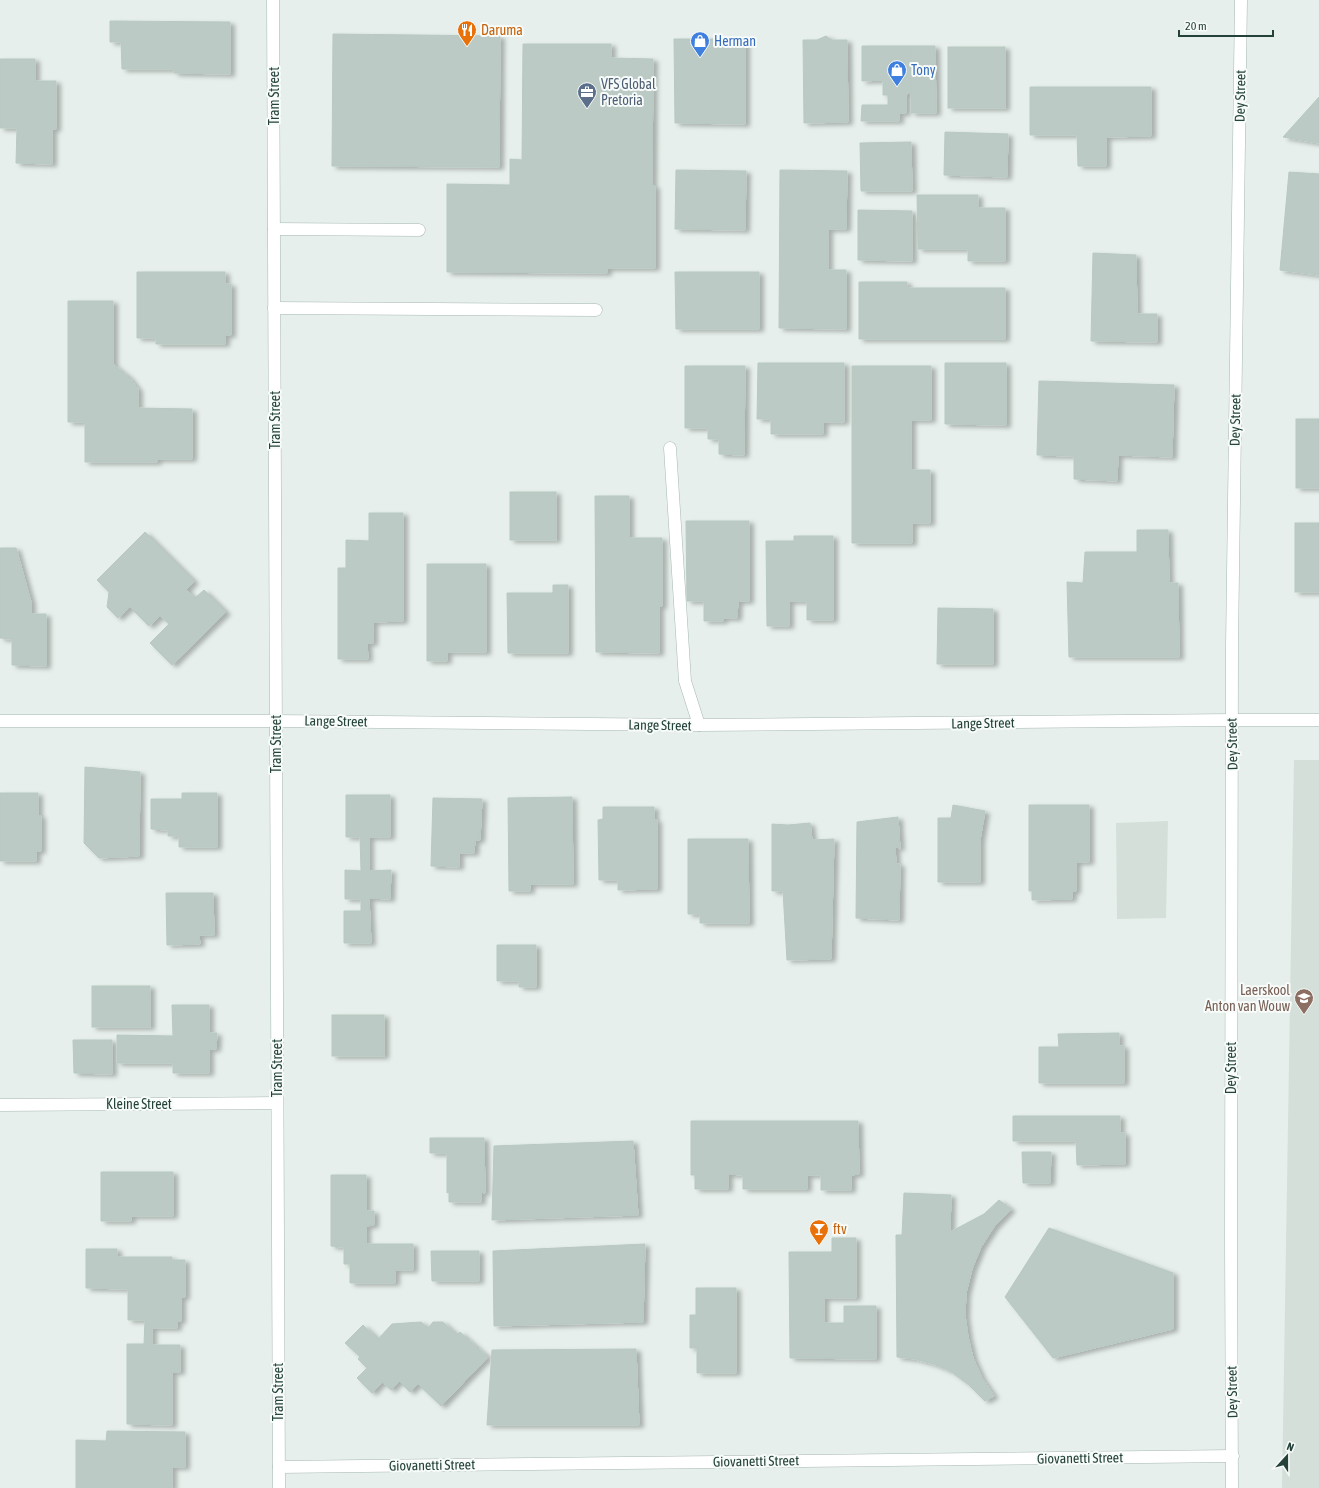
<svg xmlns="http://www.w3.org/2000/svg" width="1319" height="1488" viewBox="0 0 1319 1488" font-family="'Asap Condensed',sans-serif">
<defs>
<filter id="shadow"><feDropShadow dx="4.5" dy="2.5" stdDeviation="2" flood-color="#0004"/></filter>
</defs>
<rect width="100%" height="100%" fill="#e6efeb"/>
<!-- built -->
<g fill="#d4dfda">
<polygon points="1294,760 1319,760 1319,1488 1282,1488"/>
<polygon points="1168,821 1166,918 1117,919 1116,823"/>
</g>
<!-- building -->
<g fill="#bbcac4" stroke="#b8c9c2" filter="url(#shadow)">
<polygon points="110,21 230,22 230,74 174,73 174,69 122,69 121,42 110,42"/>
<polygon points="333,34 500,36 499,167 332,166"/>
<polygon points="826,36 832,40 847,40 848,122 804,123 803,40 817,40"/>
<polygon points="674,39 745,39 745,124 675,123"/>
<polygon points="523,44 611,44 611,58 653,59 652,186 655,186 655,268 607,268 607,273 447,272 447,184 510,185 510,159 522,160"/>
<polygon points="862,46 911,46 911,93 906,94 906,113 899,113 899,121 861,121 862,105 888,105 888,95 883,95 883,80 862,81"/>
<polygon points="911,46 935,46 936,113 911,113"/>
<rect x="948" y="47" width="57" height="61"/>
<polygon points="0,59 35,59 35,81 56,81 56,129 52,129 52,164 16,163 17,128 0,128"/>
<polygon points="1030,87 1151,87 1151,136 1106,137 1106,166 1078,166 1077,135 1030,135"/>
<polygon points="1319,97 1319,143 1283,137"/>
<polygon points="945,132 1008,134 1007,177 944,175"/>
<polygon points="911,142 912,191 861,191 860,143"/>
<polygon points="676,170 746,171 745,230 675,229"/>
<polygon points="780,170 847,171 846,229 828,229 828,270 846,270 846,329 779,328"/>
<polygon points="1289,172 1319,174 1319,275 1280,270"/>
<polygon points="917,195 978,195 978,208 1005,208 1005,261 968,261 968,249 918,249"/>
<polygon points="858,210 912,211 912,261 858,260"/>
<polygon points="1093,253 1136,255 1137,314 1157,314 1157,342 1091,341"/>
<polygon points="137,272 225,272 225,284 231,284 231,335 225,335 225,344 156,344 156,338 137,338"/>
<polygon points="675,272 759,272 759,329 676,329"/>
<polygon points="859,282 907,282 907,288 1005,288 1005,339 859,339"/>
<polygon points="68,301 113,301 113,364 129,377 138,389 138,408 192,409 192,459 157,459 157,462 85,462 85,422 68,422"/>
<polygon points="758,363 844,363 844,422 823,422 823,434 771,434 771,419 757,419"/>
<polygon points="945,363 1006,363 1006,425 945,424"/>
<polygon points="685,366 745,366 744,455 719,454 719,439 708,439 708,428 685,428"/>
<polygon points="852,366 931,366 931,420 911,420 911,470 930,470 930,523 912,523 912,543 852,543"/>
<polygon points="1039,381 1174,385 1172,457 1118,455 1117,481 1074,479 1074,456 1037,455"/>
<rect x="1296" y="419" width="23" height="69"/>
<rect x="510" y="492" width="46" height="48"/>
<polygon points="595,496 629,496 629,538 662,538 662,606 659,606 659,653 596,652"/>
<polygon points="369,513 403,513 403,621 373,622 373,643 367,643 368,659 338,659 338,568 346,568 346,540 369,541"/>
<polygon points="686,521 749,521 749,601 738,601 737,618 723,618 723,621 704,621 704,601 687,601"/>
<rect x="1295" y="523" width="24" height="69"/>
<polygon points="1137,530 1168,530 1169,583 1178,583 1179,657 1069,657 1067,582 1083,583 1085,552 1137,552"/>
<polygon points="145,532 194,581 186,590 195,598 204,590 226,612 172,665 150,643 169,624 160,616 149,626 130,607 118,618 107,607 109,592 97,580"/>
<polygon points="794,536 833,536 833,620 807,620 807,601 789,601 789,626 767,626 766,541 794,541"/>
<polygon points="0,548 16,548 31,602 31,614 46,614 46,666 12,665 12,639 0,638"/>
<polygon points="427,564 486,564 486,652 447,652 447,661 427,661"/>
<polygon points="553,585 568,585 568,653 508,653 507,593 553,593"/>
<polygon points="938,608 993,609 993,664 937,664"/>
<polygon points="85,767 140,772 139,856 99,858 84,843"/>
<polygon points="0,793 38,793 38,815 41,816 41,851 36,851 36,861 0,861"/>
<polygon points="182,793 217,793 217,847 179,847 179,836 168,836 168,830 151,829 151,799 182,799"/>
<polygon points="346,795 390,795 390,837 369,837 369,871 391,870 390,899 369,898 371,943 344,943 344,911 361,911 361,899 345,899 345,870 361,871 360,837 346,837"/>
<polygon points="572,797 573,884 530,884 530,891 509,891 508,798"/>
<polygon points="433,798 482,799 480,840 475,840 474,853 459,853 459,867 431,866"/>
<polygon points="953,805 985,811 980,840 980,882 938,882 938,818 951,818"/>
<polygon points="1029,805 1089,805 1089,862 1076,862 1076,891 1072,891 1072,899 1032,900 1032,891 1029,891"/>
<polygon points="603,807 654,807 654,820 657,820 657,889 618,890 618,880 599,880 598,820 603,819"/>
<polygon points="898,817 900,849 895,846 896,864 900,864 899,920 856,918 857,822"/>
<polygon points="810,823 812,840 834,839 831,959 787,960 783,891 772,891 772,824 788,825"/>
<polygon points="688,839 748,839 749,923 700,923 700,914 688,914"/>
<polygon points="166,893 213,893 214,935 199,935 200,944 167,945"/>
<polygon points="497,945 536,945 536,987 519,987 519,981 497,981"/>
<rect x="92" y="986" width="58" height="41"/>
<polygon points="172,1005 209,1005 209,1033 217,1033 216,1049 209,1049 209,1073 173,1073 173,1063 117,1063 117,1035 173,1036"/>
<rect x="332" y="1015" width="52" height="41"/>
<polygon points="1119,1033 1119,1046 1124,1046 1124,1083 1039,1083 1039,1047 1059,1047 1058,1034"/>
<polygon points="73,1040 112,1040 112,1074 74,1073"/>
<polygon points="1013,1116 1120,1116 1120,1133 1125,1133 1125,1164 1077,1165 1076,1141 1013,1141"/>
<polygon points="691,1121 858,1121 859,1174 851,1175 851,1190 821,1190 821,1175 807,1175 807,1189 743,1189 743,1175 728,1174 728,1189 695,1189 695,1175 691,1175"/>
<polygon points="430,1138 484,1138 485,1193 481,1192 481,1202 449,1202 449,1192 447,1193 447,1153 430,1153"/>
<polygon points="633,1141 638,1215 492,1220 494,1146"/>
<polygon points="1022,1152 1051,1152 1050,1183 1023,1183"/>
<polygon points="101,1172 173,1172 173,1216 131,1216 131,1221 101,1221"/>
<polygon points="331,1175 366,1175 366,1211 374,1211 374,1225 366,1226 366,1244 413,1244 413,1270 395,1270 395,1283 350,1283 350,1264 344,1264 344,1247 331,1246"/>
<polygon points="904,1193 951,1195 950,1232 984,1214 999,1200 1011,1209 994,1227 981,1247 972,1269 966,1293 965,1315 968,1337 973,1358 982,1378 994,1396 985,1401 969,1385 950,1371 933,1364 915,1359 897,1357 896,1235 902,1235"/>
<polygon points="1049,1228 1173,1273 1173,1329 1053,1358 1005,1297"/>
<polygon points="832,1238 856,1238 856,1298 824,1298 824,1323 844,1323 844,1306 876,1306 876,1359 790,1358 789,1252 832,1252"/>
<polygon points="645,1244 643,1322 494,1326 493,1251"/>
<polygon points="86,1249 117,1249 117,1257 172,1257 172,1260 185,1260 185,1297 181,1297 181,1321 177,1321 177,1328 152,1328 152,1345 180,1345 180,1372 172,1372 172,1425 127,1424 127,1344 144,1344 145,1320 128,1320 128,1289 86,1288"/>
<polygon points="431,1251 479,1251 479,1281 432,1281"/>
<polygon points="696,1288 736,1288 736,1373 697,1373 697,1348 690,1348 690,1315 696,1315"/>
<polygon points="421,1322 428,1328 433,1322 443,1322 457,1335 460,1332 488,1357 441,1406 418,1384 410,1392 399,1381 391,1390 382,1382 372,1393 357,1378 367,1368 358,1359 360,1357 345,1343 363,1325 378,1339 392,1324"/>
<polygon points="636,1349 639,1425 487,1425 492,1350"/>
<polygon points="107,1431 185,1432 185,1467 172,1467 172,1488 76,1488 76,1440 106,1441"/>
</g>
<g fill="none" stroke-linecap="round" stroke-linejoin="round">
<defs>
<g id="service">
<polyline points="274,229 419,230"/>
<polyline points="274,308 596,310"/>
<polyline points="670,448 685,681 699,725"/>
</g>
<g id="minor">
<polyline points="273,0 279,1488"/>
<polyline points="0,721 276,721 699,725 1232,720 1319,720"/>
<polyline points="0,1105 277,1103"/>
<polyline points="279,1467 1233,1456"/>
<polyline points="1232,1488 1231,1240 1232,645 1241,0"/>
</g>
</defs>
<!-- service casing -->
<use href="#service" stroke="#a8b8b2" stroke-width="13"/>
<!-- minor casing -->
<use href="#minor" stroke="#a8b8b2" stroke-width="13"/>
<!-- service -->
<use href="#service" stroke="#fff" stroke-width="12"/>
<!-- minor -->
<use href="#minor" stroke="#fff" stroke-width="12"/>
</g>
<!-- icons -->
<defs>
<symbol id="restaurant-pin" viewBox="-11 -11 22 30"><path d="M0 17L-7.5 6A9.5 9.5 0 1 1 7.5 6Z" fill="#e8710a" stroke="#f7fbf9"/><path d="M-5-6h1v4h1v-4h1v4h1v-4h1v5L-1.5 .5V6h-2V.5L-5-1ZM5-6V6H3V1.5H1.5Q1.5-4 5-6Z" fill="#fff"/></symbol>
<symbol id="shop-pin" viewBox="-11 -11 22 30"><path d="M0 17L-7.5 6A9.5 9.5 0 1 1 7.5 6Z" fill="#3f7fe0" stroke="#f7fbf9"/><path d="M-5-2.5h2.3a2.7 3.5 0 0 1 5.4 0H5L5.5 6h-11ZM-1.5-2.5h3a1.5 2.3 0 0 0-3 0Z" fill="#fff"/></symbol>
<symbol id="office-pin" viewBox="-11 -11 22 30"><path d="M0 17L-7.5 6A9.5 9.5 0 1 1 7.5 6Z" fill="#5c6f8a" stroke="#f7fbf9"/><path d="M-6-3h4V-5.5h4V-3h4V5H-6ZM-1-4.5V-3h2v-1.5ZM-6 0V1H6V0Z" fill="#fff"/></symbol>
<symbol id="school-pin" viewBox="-11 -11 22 30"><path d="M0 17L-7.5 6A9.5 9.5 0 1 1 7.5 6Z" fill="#8d6e63" stroke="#f7fbf9"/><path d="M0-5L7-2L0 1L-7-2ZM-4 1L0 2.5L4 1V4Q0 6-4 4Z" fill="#fff"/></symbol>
<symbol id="bar-pin" viewBox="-11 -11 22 30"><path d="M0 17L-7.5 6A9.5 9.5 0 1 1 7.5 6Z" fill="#e8710a" stroke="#f7fbf9"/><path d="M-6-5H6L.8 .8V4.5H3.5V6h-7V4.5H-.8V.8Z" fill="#fff"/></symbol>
</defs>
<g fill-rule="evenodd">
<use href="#restaurant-pin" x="456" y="19" width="22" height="30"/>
<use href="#shop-pin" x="689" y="30" width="22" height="30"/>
<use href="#shop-pin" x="886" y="59" width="22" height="30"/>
<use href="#office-pin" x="576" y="81" width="22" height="30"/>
<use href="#school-pin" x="1293" y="987" width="22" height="30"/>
<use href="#bar-pin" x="808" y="1218" width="22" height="30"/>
</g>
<g text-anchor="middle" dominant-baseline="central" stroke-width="4" stroke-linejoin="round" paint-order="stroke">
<!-- food labels -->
<g font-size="14" fill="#c56008" stroke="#f7fbf9" text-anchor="start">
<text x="481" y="30">Daruma</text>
<text x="833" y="1229">ftv</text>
</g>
<!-- shop labels -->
<g font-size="14" fill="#366cbe" stroke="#f7fbf9" text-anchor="start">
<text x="714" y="41">Herman</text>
<text x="911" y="70">Tony</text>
</g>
<!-- service labels -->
<g font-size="14" fill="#4e5e75" stroke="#f7fbf9" text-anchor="start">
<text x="601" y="84">VFS Global<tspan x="601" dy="16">Pretoria</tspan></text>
</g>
<!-- street labels -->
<g font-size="14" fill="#24423a" stroke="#f7fbf9">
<text transform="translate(274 96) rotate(-90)">Tram Street</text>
<text transform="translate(1240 96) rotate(-89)">Dey Street</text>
<text transform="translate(275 420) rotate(-90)">Tram Street</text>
<text transform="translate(1235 420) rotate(-89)">Dey Street</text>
<text transform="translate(336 721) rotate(1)">Lange Street</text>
<text transform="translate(983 723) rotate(-1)">Lange Street</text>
<text transform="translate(660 725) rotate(1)">Lange Street</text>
<text transform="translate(276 744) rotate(-90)">Tram Street</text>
<text transform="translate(1232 744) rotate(-91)">Dey Street</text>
<text transform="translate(277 1068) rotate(-90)">Tram Street</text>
<text transform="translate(1231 1068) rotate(-90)">Dey Street</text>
<text x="139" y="1104">Kleine Street</text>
<text transform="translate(278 1392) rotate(-90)">Tram Street</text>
<text transform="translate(1232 1392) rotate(-91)">Dey Street</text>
<text transform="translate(1080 1458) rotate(-1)">Giovanetti Street</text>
<text transform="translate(756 1461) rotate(-1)">Giovanetti Street</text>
<text transform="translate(432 1465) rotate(-1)">Giovanetti Street</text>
</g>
<!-- education labels -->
<g font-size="14" fill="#785e54" stroke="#f7fbf9" text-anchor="end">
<text x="1290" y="990">Laerskool<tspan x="1290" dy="16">Anton van Wouw</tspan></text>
</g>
</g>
<!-- north arrow -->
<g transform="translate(1287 1456) rotate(21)" stroke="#f7fbf9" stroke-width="3" paint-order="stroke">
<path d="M0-3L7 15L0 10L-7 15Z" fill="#24423a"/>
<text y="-6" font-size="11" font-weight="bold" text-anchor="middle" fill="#24423a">N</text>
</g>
<!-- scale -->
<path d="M1179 30v6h94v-6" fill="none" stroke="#24423a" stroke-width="2"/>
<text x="1185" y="30" font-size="12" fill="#24423a" stroke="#f7fbf9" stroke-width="3" paint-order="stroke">20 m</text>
</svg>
